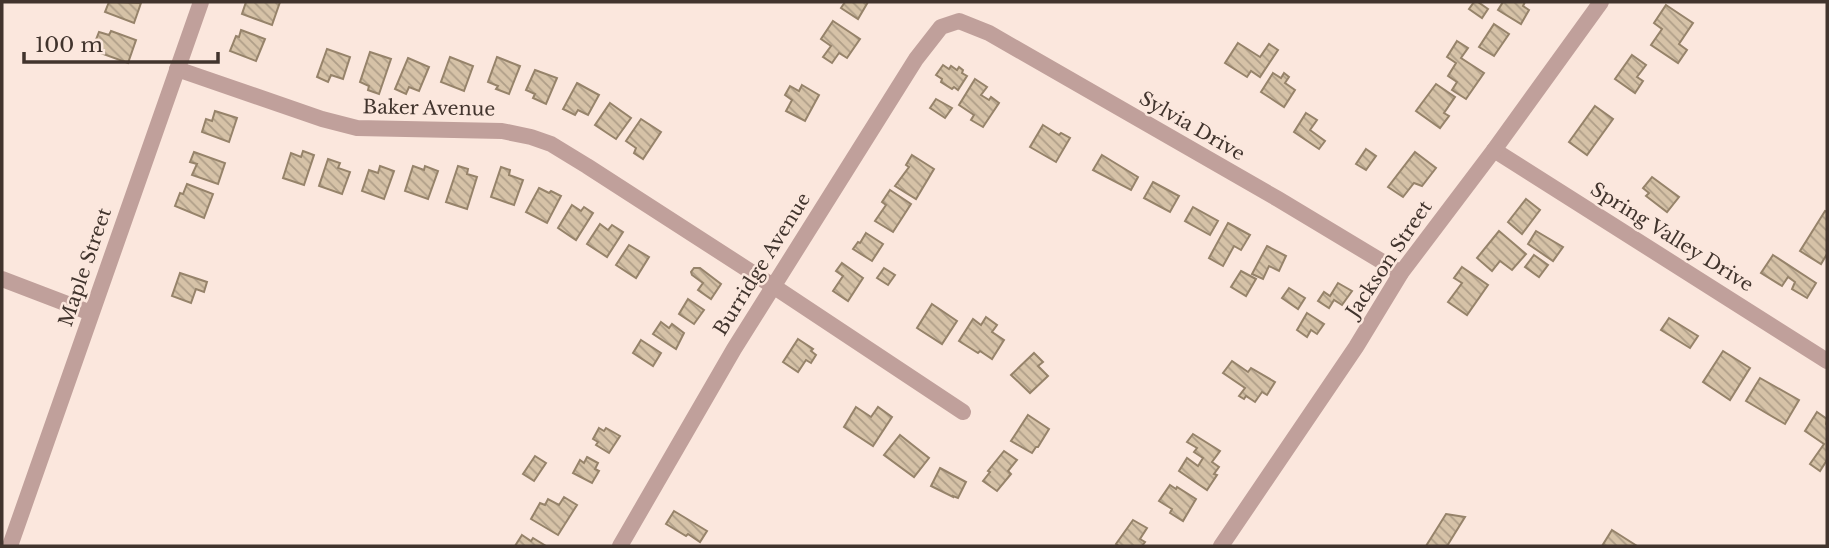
<svg xmlns="http://www.w3.org/2000/svg" width="1829" height="548" viewBox="0 0 1829 548" font-family="'Libre Baskerville',serif">
<defs>
<pattern id="building-back-hatch" width="6" height="6" patternUnits="userSpaceOnUse" patternTransform="scale(1.75)"><rect width="6" height="6" fill="#d6c2a7"/><path d="M-1 5l2 2M0 0l6 6M5-1l2 2" fill="none" stroke="#af9e88"/></pattern>
</defs>
<rect width="100%" height="100%" fill="#fbe7dd"/>
<!-- building -->
<g fill="url(#building-back-hatch)" stroke="#96836a" stroke-width="2">
<polygon points="109,2 141,3 134,23 105,12"/>
<polygon points="246,2 280,2 272,25 242,14"/>
<polygon points="845,2 868,2 858,19 841,8"/>
<polygon points="1474,2 1478,2 1488,9 1482,18 1469,9"/>
<polygon points="1503,2 1525,2 1523,6 1529,10 1521,24 1498,10"/>
<polygon points="1666,5 1693,23 1679,44 1687,50 1678,63 1651,45 1662,29 1654,23"/>
<polygon points="833,21 860,39 847,58 839,53 832,63 823,57 831,46 821,39"/>
<polygon points="1494,24 1509,34 1494,56 1479,47"/>
<polygon points="241,30 265,39 256,61 230,51 236,36 239,37"/>
<polygon points="111,31 136,40 128,63 92,50 99,32 109,35"/>
<polygon points="1457,41 1468,48 1461,58 1484,73 1466,99 1452,90 1457,82 1448,76 1456,63 1447,57"/>
<polygon points="1238,43 1260,57 1269,44 1278,50 1260,77 1251,71 1247,77 1225,63"/>
<polygon points="327,49 350,57 343,79 331,75 328,82 317,77"/>
<polygon points="370,52 391,59 379,94 368,90 369,86 360,82"/>
<polygon points="1632,55 1646,65 1637,77 1643,81 1635,93 1615,79"/>
<polygon points="450,57 473,66 464,91 441,82"/>
<polygon points="497,57 520,66 509,94 496,89 498,86 488,82"/>
<polygon points="408,58 429,67 419,91 409,87 406,94 395,89"/>
<polygon points="943,65 949,69 951,66 957,70 959,67 963,70 962,73 967,76 958,90 954,87 952,89 941,82 942,79 936,75"/>
<polygon points="535,70 557,78 546,104 533,98 535,94 526,90"/>
<polygon points="1273,73 1281,78 1284,73 1289,77 1285,83 1295,90 1284,107 1261,92"/>
<polygon points="975,79 987,87 981,95 989,100 991,97 999,103 983,127 971,120 974,115 959,105"/>
<polygon points="577,83 599,95 588,115 578,110 575,115 563,109"/>
<polygon points="1436,84 1455,97 1444,113 1449,116 1440,128 1416,111"/>
<polygon points="802,85 819,95 805,121 786,111 792,100 785,95 790,86 799,91"/>
<polygon points="936,99 952,108 945,118 930,108"/>
<polygon points="610,103 631,118 616,139 595,125"/>
<polygon points="1595,106 1613,119 1587,155 1569,142"/>
<polygon points="215,111 237,118 229,142 202,132 206,119 212,121"/>
<polygon points="1306,113 1317,120 1310,130 1325,141 1319,149 1294,132"/>
<polygon points="641,119 661,132 643,159 634,153 636,148 626,141"/>
<polygon points="1043,125 1059,135 1061,133 1070,138 1056,162 1030,147"/>
<polygon points="1366,149 1376,156 1366,170 1356,164"/>
<polygon points="303,151 314,155 304,185 283,178 291,153 301,157"/>
<polygon points="194,152 225,163 218,184 192,175 197,164 190,162"/>
<polygon points="1415,152 1436,168 1422,186 1414,183 1403,197 1388,187"/>
<polygon points="912,155 934,169 916,199 895,186 909,167 906,165"/>
<polygon points="1102,155 1138,177 1131,190 1093,170"/>
<polygon points="328,159 340,163 338,168 350,172 342,194 319,186"/>
<polygon points="380,166 394,171 384,199 362,191 369,170 378,173"/>
<polygon points="413,166 424,170 425,166 438,171 428,199 405,191"/>
<polygon points="458,166 468,169 467,174 477,177 467,209 446,202"/>
<polygon points="501,167 510,170 509,175 523,180 514,205 491,197"/>
<polygon points="1652,177 1679,197 1667,212 1646,196 1649,193 1643,188"/>
<polygon points="1153,182 1179,196 1170,212 1144,198"/>
<polygon points="187,184 213,194 204,218 175,206 180,193 183,194"/>
<polygon points="539,188 549,193 551,191 561,196 547,223 526,212"/>
<polygon points="890,190 911,204 893,232 875,221 886,205 882,202"/>
<polygon points="1526,199 1540,210 1522,234 1508,222"/>
<polygon points="572,205 581,211 584,207 593,213 576,240 558,228"/>
<polygon points="1193,207 1218,221 1210,235 1185,221"/>
<polygon points="1825,211 1827,212 1827,254 1821,264 1800,251"/>
<polygon points="1228,223 1250,235 1241,250 1234,246 1223,266 1209,258"/>
<polygon points="600,224 608,230 612,225 623,232 607,257 587,244"/>
<polygon points="1499,231 1526,254 1512,270 1500,261 1492,271 1477,258"/>
<polygon points="1536,231 1563,247 1553,261 1528,244"/>
<polygon points="866,233 883,244 872,261 853,249 858,242 860,243"/>
<polygon points="629,245 649,257 636,278 616,265"/>
<polygon points="1267,246 1286,256 1279,271 1269,266 1263,279 1252,274"/>
<polygon points="1534,255 1548,265 1539,277 1525,267"/>
<polygon points="1773,255 1816,283 1807,298 1792,289 1795,282 1788,277 1782,286 1761,273"/>
<polygon points="842,263 863,278 848,301 833,291 843,276 836,271"/>
<polygon points="1462,267 1488,285 1467,315 1448,302 1462,283 1454,278"/>
<polygon points="694,268 700,268 721,284 711,299 698,290 703,283 692,275 691,272"/>
<polygon points="884,268 895,275 888,285 877,278"/>
<polygon points="1241,271 1256,279 1246,296 1231,287"/>
<polygon points="180,273 207,282 204,292 196,289 191,303 172,296"/>
<polygon points="1338,283 1352,291 1342,305 1334,300 1329,308 1318,301 1324,292 1330,296"/>
<polygon points="1289,288 1305,298 1298,309 1282,298"/>
<polygon points="688,299 704,310 694,324 679,314"/>
<polygon points="932,304 957,321 942,344 917,328"/>
<polygon points="1307,313 1324,324 1317,334 1311,330 1307,337 1297,330"/>
<polygon points="986,317 997,325 992,332 1004,340 992,359 980,351 978,353 959,341 973,319 981,325"/>
<polygon points="1669,318 1698,336 1690,348 1661,330"/>
<polygon points="661,322 669,328 672,324 684,333 676,349 653,334"/>
<polygon points="798,339 813,349 811,351 816,355 811,363 806,360 798,372 783,362"/>
<polygon points="641,340 661,353 653,366 633,353"/>
<polygon points="1723,351 1750,368 1730,400 1703,382"/>
<polygon points="1034,353 1043,362 1038,366 1048,376 1030,393 1011,375"/>
<polygon points="1232,361 1248,372 1251,368 1275,382 1267,395 1262,392 1255,402 1246,396 1244,399 1239,396 1245,388 1223,373"/>
<polygon points="1760,378 1799,400 1785,424 1746,401"/>
<polygon points="856,407 871,417 878,407 892,417 873,446 844,427"/>
<polygon points="1817,412 1827,419 1826,424 1827,425 1827,460 1820,471 1810,464 1824,444 1805,431"/>
<polygon points="1028,415 1049,429 1038,447 1036,447 1032,453 1011,441"/>
<polygon points="599,428 604,431 606,428 620,436 609,453 596,445 598,442 593,439"/>
<polygon points="1193,434 1220,451 1212,462 1219,467 1214,474 1217,475 1207,490 1179,471 1187,458 1198,466 1203,458 1194,452 1197,448 1187,442"/>
<polygon points="900,435 929,458 914,477 884,455"/>
<polygon points="1004,451 1017,460 1008,471 1011,474 997,491 983,481 990,472 988,471"/>
<polygon points="535,456 546,463 534,481 523,474"/>
<polygon points="587,457 598,463 595,469 599,471 592,483 573,473 580,460 584,463"/>
<polygon points="940,468 966,482 958,498 953,496 953,497 931,486"/>
<polygon points="1170,485 1176,489 1177,487 1196,499 1183,521 1170,513 1172,509 1159,501"/>
<polygon points="564,497 577,505 558,535 531,519 540,503 545,505 548,499 559,505"/>
<polygon points="674,511 707,531 700,542 688,534 686,536 666,524"/>
<polygon points="1446,514 1465,517 1447,546 1426,546"/>
<polygon points="1133,520 1147,528 1140,539 1145,542 1142,546 1119,546 1116,544"/>
<polygon points="1612,530 1637,546 1602,546"/>
<polygon points="522,535 531,541 533,538 546,546 515,546"/>
</g>
<g fill="none" stroke-linecap="round" stroke-linejoin="round">
<!-- minor -->
<g stroke="#c0a09b" stroke-width="16">
<polyline points="177,69 322,119 357,128 502,131 531,137 551,144 587,166 773,286 963,412"/>
<polyline points="1494,150 1827,361"/>
<polyline points="2,279 91,313"/>
<polyline points="10,546 201,2"/>
<polyline points="620,546 734,349 916,59 941,27 959,21 989,33 1278,199 1401,273"/>
<polyline points="1221,546 1356,347 1401,273 1494,150 1601,2"/>
</g>
</g>
<g text-anchor="middle" dominant-baseline="central" stroke-width="5" stroke-linejoin="round" paint-order="stroke">
<!-- street labels -->
<g font-size="19" fill="#41342d" stroke="#fbe7dd">
<text transform="translate(429 108) rotate(1)">Baker Avenue</text>
<text transform="translate(1192 126) rotate(30)">Sylvia Drive</text>
<text transform="translate(1672 237) rotate(32)">Spring Valley Drive</text>
<text transform="translate(1389 259) rotate(-56)">Jackson Street</text>
<text transform="translate(762 264) rotate(-58)">Burridge Avenue</text>
<text transform="translate(85 267) rotate(-71)">Maple Street</text>
</g>
</g>
<!-- border -->
<rect width="1829" height="548" fill="none" stroke="#41342d" stroke-width="7"/>
<!-- scale -->
<path d="M24 52v10h194v-10" fill="none" stroke="#41342d" stroke-width="3.5"/>
<text x="35" y="52" font-size="21" fill="#41342d" stroke="#fbe7dd" stroke-width="5" paint-order="stroke">100 m</text>
</svg>
